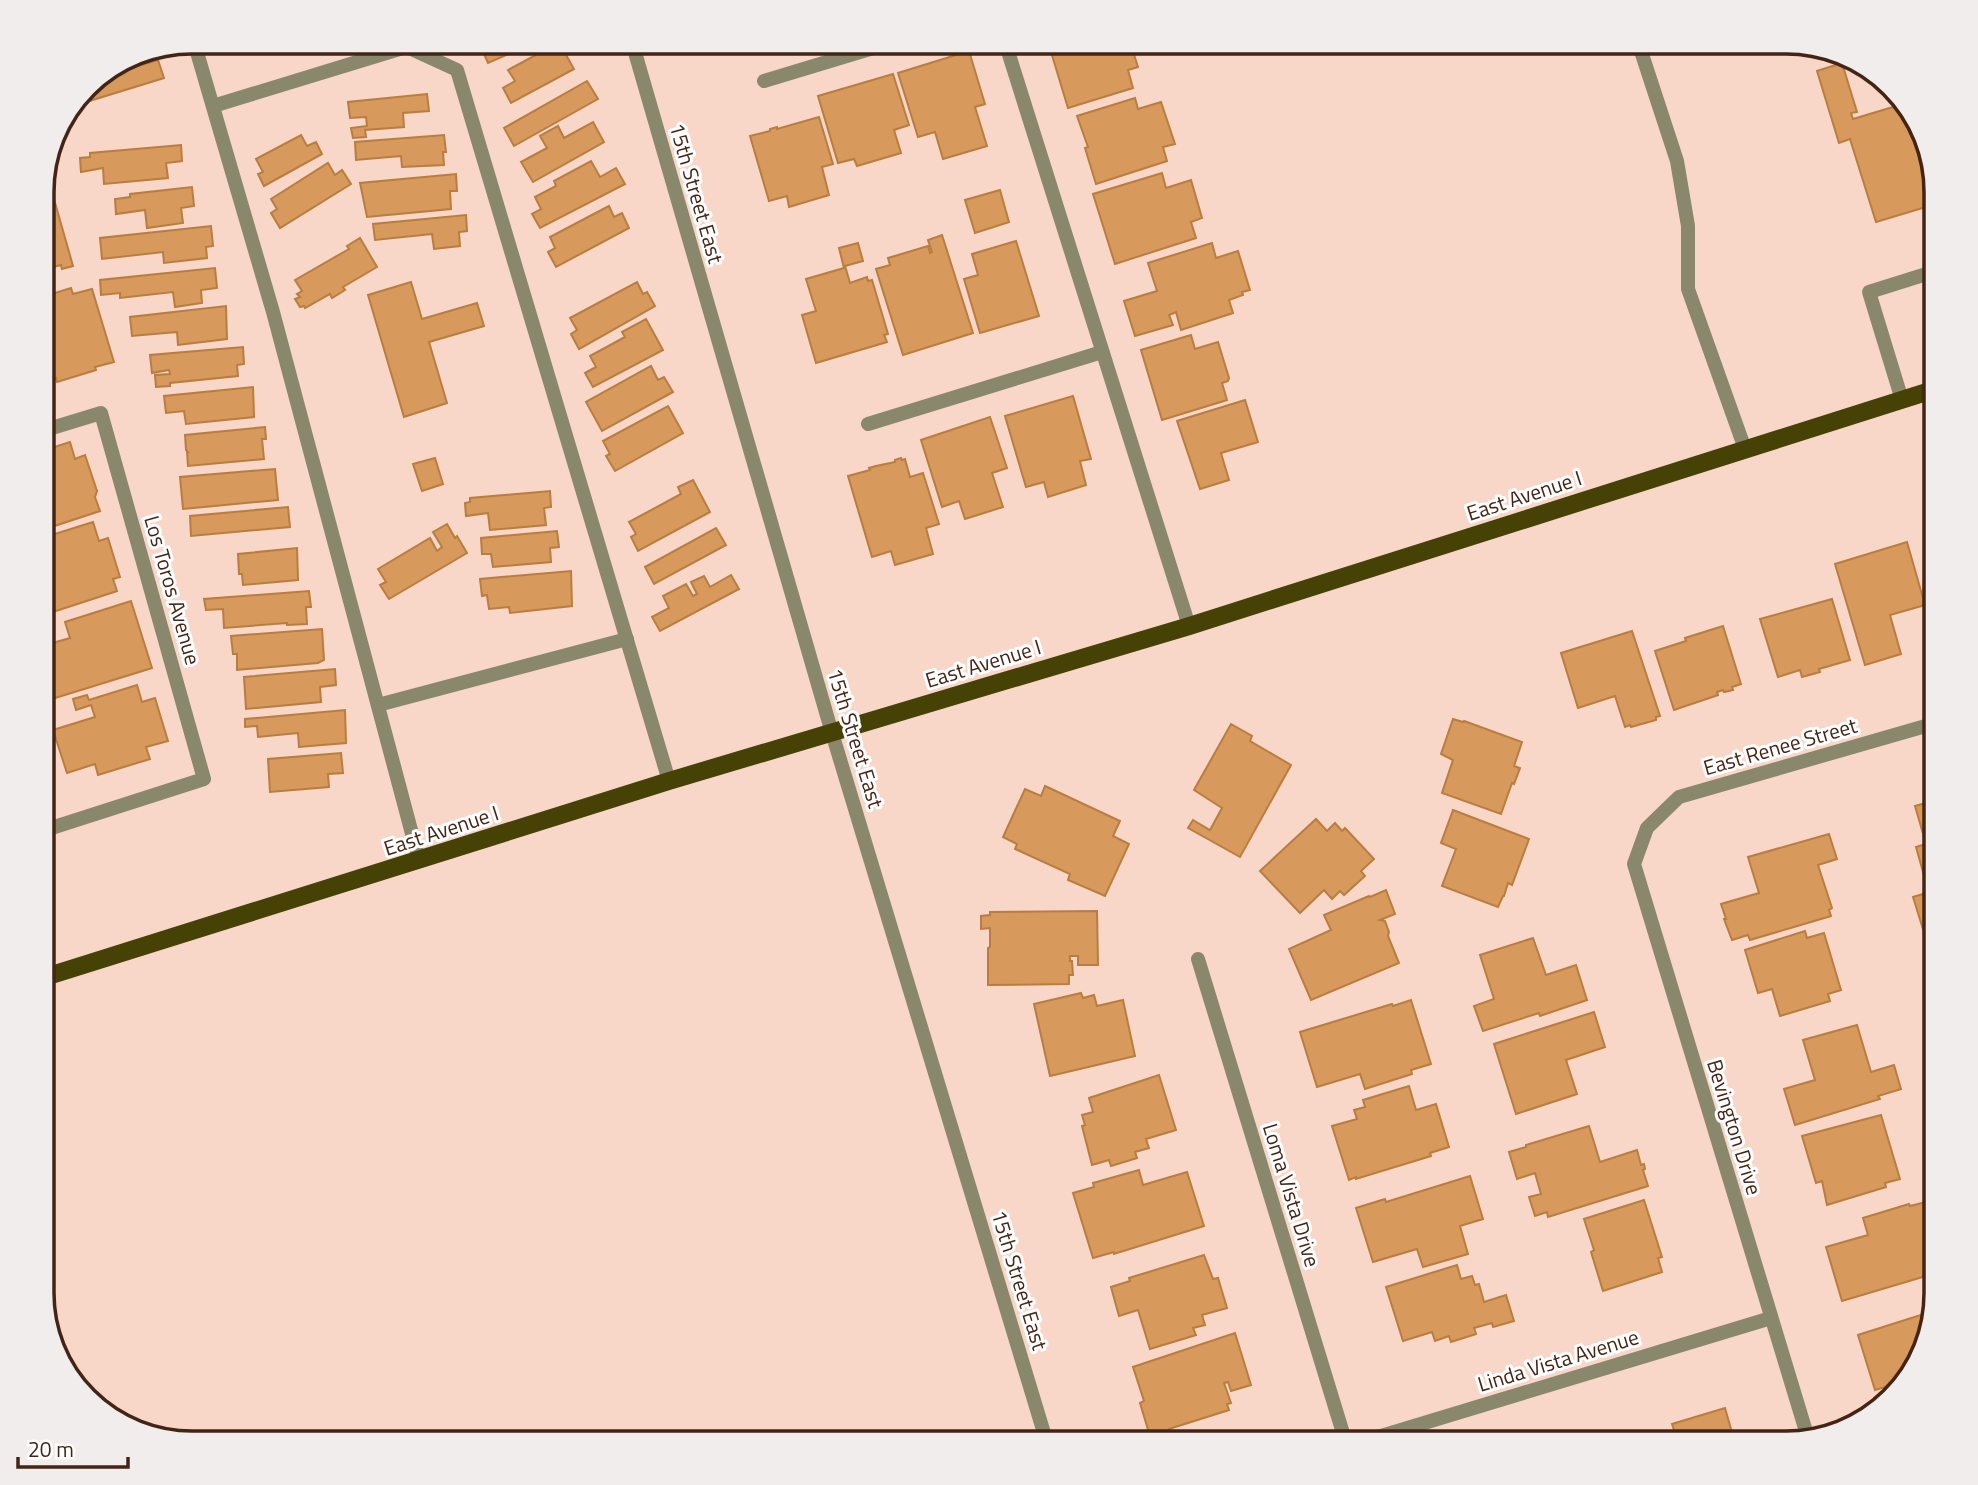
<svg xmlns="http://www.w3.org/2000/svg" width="1978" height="1485" viewBox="0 0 1978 1485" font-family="'Titillium Web',sans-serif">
<rect width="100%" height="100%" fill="#f8d6c8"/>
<!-- building -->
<g fill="#d79a5c" stroke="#b97d3f" stroke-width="2">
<polygon points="487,42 536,42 488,63 480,45"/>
<polygon points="560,42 565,42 570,51 565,53 574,69 511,103 503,88 515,81 508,70"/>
<polygon points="1048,42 1130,42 1138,67 1128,70 1133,88 1068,108"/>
<polygon points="969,51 985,104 975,107 987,146 943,159 935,132 918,137 898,73"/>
<polygon points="158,60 164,78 73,106 94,79"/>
<polygon points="1842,63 1857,112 1851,113 1853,119 1903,104 1920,125 1936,191 1936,204 1876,222 1850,139 1839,143 1817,71"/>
<polygon points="893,74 909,125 894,130 901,153 857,166 854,159 838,163 818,96"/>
<polygon points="587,81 598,99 514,146 504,128"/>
<polygon points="427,94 429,111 403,113 404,127 365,130 366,137 353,138 351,128 367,126 366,117 350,118 348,102"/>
<polygon points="1135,98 1138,109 1161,102 1175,144 1163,147 1167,161 1096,184 1085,148 1088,147 1077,116"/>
<polygon points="819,117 833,164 822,167 829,195 789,207 787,196 769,201 750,136 770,131 770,129 777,127 777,129"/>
<polygon points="593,122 604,142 533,182 521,162 547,148 540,136 558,126 564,138"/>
<polygon points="301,135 307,146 316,142 322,154 264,186 258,174 263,172 256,159"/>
<polygon points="444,135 446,152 443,152 444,165 402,167 401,156 356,160 355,142"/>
<polygon points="181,145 182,161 166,163 168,178 104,184 103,168 81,172 80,158 90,157 90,153"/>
<polygon points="591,161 600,177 616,168 625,184 540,228 532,214 541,209 535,197 556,186 554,181"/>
<polygon points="328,163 335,175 342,170 351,184 280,228 271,213 277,209 271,199"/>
<polygon points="1162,173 1166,188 1191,180 1202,218 1191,222 1196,238 1115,264 1093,194"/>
<polygon points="456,174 457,191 450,191 451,209 367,217 360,183"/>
<polygon points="48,178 73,266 62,269 61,265 42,270 42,182"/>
<polygon points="192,187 194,206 181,208 183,223 147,228 145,210 116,214 115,199 130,197 130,194"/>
<polygon points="1000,190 1009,222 975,233 965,200"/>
<polygon points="609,206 614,217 622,213 629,228 556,267 548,252 555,248 550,237"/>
<polygon points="466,215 467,231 459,232 460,246 434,249 432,234 375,240 373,224"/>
<polygon points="211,226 213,246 206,247 207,258 164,263 163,252 102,259 100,238"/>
<polygon points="942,235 973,333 903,355 876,269 890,265 888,258 928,246 930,253 932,252 928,240"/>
<polygon points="360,238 377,267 343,287 345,290 332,298 330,294 305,308 304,306 300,307 295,299 300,297 297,294 302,291 295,280 349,249 347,246"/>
<polygon points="1016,241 1039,316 980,333 964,279 978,275 972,254"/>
<polygon points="858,243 863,261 845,266 850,283 867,277 868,281 872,280 888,334 884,335 887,342 816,363 802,315 816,311 806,279 844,268 839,248"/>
<polygon points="1212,243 1216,258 1238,251 1250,290 1242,292 1243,295 1229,300 1233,313 1181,330 1176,312 1169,315 1173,325 1135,336 1124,301 1157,291 1148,263"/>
<polygon points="215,268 217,288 201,290 202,303 175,307 173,292 120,298 120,293 101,295 100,280"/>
<polygon points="411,282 422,319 477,303 484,326 429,342 447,403 404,417 368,295"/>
<polygon points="637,282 643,294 647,292 655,306 579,349 571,334 577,330 570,318"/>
<polygon points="71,288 73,294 92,289 114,362 95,367 96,370 57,382 56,378 44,382 42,377 42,297"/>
<polygon points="226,306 227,339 178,345 177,332 132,336 130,317"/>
<polygon points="646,319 663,350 593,387 585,373 596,367 590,356 625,337 622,332"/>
<polygon points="1191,335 1195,349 1218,342 1229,378 1228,381 1222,383 1227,400 1162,420 1141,350"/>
<polygon points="243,347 244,364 237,365 238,376 170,383 170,386 156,387 155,375 170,374 169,370 152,373 150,355"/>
<polygon points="651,366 658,380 664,377 673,392 602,431 586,402"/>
<polygon points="253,387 254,417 186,424 184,411 166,413 164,396"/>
<polygon points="1073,396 1091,459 1080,461 1086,485 1048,497 1044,482 1026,487 1005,416"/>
<polygon points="1245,400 1258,442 1221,453 1229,480 1200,489 1177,421"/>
<polygon points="668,406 683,433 615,471 606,456 610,454 603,441"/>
<polygon points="990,417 1007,468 992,473 1003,507 965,519 959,501 942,507 921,440"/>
<polygon points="265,427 266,439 262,439 264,459 188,466 187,452 188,452 186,450 185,435"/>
<polygon points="70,442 75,459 85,455 97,491 95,497 100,511 42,530 42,451"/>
<polygon points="435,458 443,484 422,491 413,464"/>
<polygon points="901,458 902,460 905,459 910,477 923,473 939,524 926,528 933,554 895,565 891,551 872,557 848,476 870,470 869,468 876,466 895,462 895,460"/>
<polygon points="275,469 278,500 183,509 180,477"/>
<polygon points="693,480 710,512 638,551 631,537 636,534 629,522 681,494 678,487"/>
<polygon points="550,491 551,507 544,508 546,525 490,530 488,513 466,516 465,503 470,502 470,498"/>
<polygon points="288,507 290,527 191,536 190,516"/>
<polygon points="93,522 99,541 108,538 120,577 113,579 117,591 50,613 47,601 42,602 42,538"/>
<polygon points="447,524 455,538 457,536 467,553 389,599 380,585 386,582 378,569 430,538 437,551 442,547 433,532"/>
<polygon points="716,528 726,545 654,584 645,567"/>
<polygon points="557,531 559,547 550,548 551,562 493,567 491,554 482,554 481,538"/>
<polygon points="1907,542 1925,605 1890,615 1901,654 1865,665 1835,564"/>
<polygon points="297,548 298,580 243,585 242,574 239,574 238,554"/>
<polygon points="571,571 572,606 510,613 509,607 489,609 487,595 482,596 480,579"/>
<polygon points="731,575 739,589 660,631 652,617 669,608 663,596 686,584 693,596 697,594 691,582 704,576 710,587"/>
<polygon points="309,591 311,607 306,607 307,624 287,625 287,623 224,628 223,609 206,610 204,599"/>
<polygon points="1832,599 1850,660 1819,669 1820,672 1802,677 1800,670 1778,677 1760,619"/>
<polygon points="131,601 152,668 52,699 48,686 50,686 42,662 42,646 70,638 65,622"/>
<polygon points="1723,626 1741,684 1732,687 1733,690 1724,692 1723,690 1717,692 1718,695 1674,710 1655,651 1686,641 1685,638"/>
<polygon points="322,629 324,660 318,663 237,670 237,654 233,654 231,636"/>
<polygon points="1632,631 1660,716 1656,717 1656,720 1631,727 1630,725 1625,727 1615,696 1578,708 1561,653"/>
<polygon points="335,669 336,685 320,687 321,702 246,709 244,677"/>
<polygon points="137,685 142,702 155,698 168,741 146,747 150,759 98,775 95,764 67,773 53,730 95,717 91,705 76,710 73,699 87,695 89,700"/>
<polygon points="345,710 346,743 299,747 298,733 258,737 257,726 245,727 245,719"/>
<polygon points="1453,719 1463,722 1464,721 1522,742 1514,766 1520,768 1514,784 1512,783 1501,814 1442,793 1453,760 1441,754"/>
<polygon points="1231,724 1252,736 1250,741 1291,765 1240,857 1188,828 1193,820 1210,830 1222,808 1194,790"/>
<polygon points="341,753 343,773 328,774 329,787 270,792 268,759"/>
<polygon points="1045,786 1120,821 1113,836 1129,844 1105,896 1068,880 1070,874 1015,849 1017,844 1003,837 1025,789 1041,796"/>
<polygon points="1936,800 1936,876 1925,879 1916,847 1926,844 1915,806"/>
<polygon points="1453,810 1529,839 1512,885 1508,883 1504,896 1503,896 1498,907 1442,886 1456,849 1441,843"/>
<polygon points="1316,819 1327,831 1335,823 1342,831 1345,828 1374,859 1361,871 1365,876 1344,895 1340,891 1332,899 1324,890 1300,913 1260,871"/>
<polygon points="1829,834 1837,859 1818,865 1832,908 1829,910 1831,916 1750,940 1748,935 1732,940 1724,919 1726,919 1721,904 1759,893 1748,857"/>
<polygon points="1386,890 1395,914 1380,920 1385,921 1389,932 1388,936 1399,963 1311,1000 1289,949 1331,930 1324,915 1369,896 1370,897"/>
<polygon points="1936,890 1936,968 1935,968 1913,897"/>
<polygon points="1097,911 1098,965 1078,965 1078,956 1070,956 1070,961 1072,961 1073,975 1069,975 1069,984 988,985 988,948 990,947 990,928 981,929 981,916 990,915 990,912"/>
<polygon points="1805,931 1807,938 1824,933 1841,990 1828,994 1830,1001 1780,1016 1772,989 1758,993 1745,950"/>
<polygon points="1533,938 1546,975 1576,965 1587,1000 1540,1016 1539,1013 1483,1031 1474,1006 1494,999 1480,955"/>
<polygon points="1081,993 1083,998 1094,995 1097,1006 1123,1000 1135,1056 1050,1076 1034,1004"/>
<polygon points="1411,1000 1431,1064 1411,1070 1412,1074 1365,1089 1360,1074 1317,1087 1300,1032 1392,1004 1393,1006"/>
<polygon points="1594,1012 1605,1047 1566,1060 1577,1094 1516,1114 1494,1044"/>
<polygon points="1857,1025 1871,1072 1894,1065 1901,1089 1878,1096 1880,1099 1795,1125 1784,1089 1815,1080 1803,1040"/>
<polygon points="1159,1075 1176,1130 1146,1139 1149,1148 1135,1152 1137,1158 1111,1166 1109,1160 1092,1165 1082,1126 1085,1125 1082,1115 1093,1112 1089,1098"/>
<polygon points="1409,1086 1416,1110 1436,1104 1449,1147 1430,1153 1431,1156 1356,1179 1356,1177 1349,1180 1332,1126 1357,1119 1354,1110 1365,1107 1363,1100"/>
<polygon points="1881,1115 1900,1179 1885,1183 1886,1187 1827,1205 1822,1181 1816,1183 1802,1136"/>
<polygon points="1589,1126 1600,1162 1637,1150 1641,1165 1644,1164 1645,1169 1643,1170 1648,1186 1548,1217 1547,1212 1535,1216 1529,1197 1541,1194 1535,1173 1517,1179 1509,1152 1526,1147 1526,1145"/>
<polygon points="1139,1170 1143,1185 1187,1172 1204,1226 1114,1254 1114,1252 1093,1258 1073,1193 1094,1187 1093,1183"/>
<polygon points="1470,1176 1483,1219 1460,1226 1468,1254 1423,1267 1417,1249 1373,1262 1356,1208 1385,1199 1386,1202"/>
<polygon points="1644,1200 1662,1257 1658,1258 1662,1272 1603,1291 1591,1252 1594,1250 1584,1219"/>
<polygon points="1926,1202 1936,1237 1936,1285 1930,1287 1926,1276 1842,1301 1826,1247 1868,1235 1863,1218 1909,1204 1910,1206"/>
<polygon points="1204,1255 1213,1279 1218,1278 1227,1308 1202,1315 1205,1325 1193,1328 1196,1335 1150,1349 1138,1310 1119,1316 1111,1287 1130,1281 1129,1278"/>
<polygon points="1457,1265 1461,1279 1472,1276 1475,1285 1479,1284 1484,1302 1506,1295 1514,1321 1493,1327 1492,1323 1474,1328 1476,1334 1451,1342 1449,1336 1435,1341 1432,1332 1403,1341 1386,1287"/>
<polygon points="1930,1312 1906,1381 1875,1390 1858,1335"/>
<polygon points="1235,1333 1251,1385 1231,1391 1228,1382 1224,1383 1231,1403 1227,1404 1229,1410 1169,1429 1172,1439 1161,1443 1152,1443 1140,1403 1144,1401 1133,1367"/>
<polygon points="1725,1408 1735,1443 1692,1443 1691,1441 1678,1443 1672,1424"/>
</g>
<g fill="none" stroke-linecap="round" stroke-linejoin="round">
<!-- service -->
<g stroke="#8a886c" stroke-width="14">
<polyline points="1638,42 1677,161 1688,226 1688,289 1745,449"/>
<polyline points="1902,400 1869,292 1936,271"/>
<polyline points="378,705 627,639"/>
<polyline points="42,831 204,779 101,413 42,431"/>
</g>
<!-- minor -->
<g stroke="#8a886c" stroke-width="14">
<polyline points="194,42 273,312 419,860"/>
<polyline points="396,42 457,70 669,781"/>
<polyline points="632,42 832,733"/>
<polyline points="1005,42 1189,626"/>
<polyline points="764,81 893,42"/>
<polyline points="213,106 406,47"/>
<polyline points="868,424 1102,352"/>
<polyline points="1198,959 1346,1443"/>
<polyline points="1808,1438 1634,864 1647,828 1679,797 1936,723"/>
<polyline points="1358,1443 1771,1318"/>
</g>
<!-- tertiary -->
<polyline stroke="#8a886c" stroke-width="14" points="832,733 1047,1443"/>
<!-- primary -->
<polyline stroke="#464205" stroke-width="18" points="42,978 669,781 1189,626 1936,389"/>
</g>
<g text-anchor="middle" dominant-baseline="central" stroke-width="6" stroke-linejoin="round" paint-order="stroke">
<!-- street labels -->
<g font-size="21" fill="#432415" stroke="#fff">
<text transform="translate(697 193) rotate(74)">15th Street East</text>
<text transform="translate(1524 495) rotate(-18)">East Avenue I</text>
<text transform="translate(173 590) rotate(74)">Los Toros Avenue</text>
<text transform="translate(983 663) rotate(-17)">East Avenue I</text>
<text transform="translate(856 738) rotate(73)">15th Street East</text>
<text transform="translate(1780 746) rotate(-16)">East Renee Street</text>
<text transform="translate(441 830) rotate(-18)">East Avenue I</text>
<text transform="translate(1735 1127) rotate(73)">Bevington Drive</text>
<text transform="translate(1292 1195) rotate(73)">Loma Vista Drive</text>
<text transform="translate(1020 1280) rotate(73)">15th Street East</text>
<text transform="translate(1558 1360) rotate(-17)">Linda Vista Avenue</text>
</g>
</g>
<!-- crop -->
<path d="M0 0H1978V1485H0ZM192 54H1786A138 138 0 0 1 1924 192V1293A138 138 0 0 1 1786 1431H192A138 138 0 0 1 54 1293V192A138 138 0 0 1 192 54Z" fill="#f0edec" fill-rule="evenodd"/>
<path fill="none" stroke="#432415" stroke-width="3.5" d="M192 54H1786A138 138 0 0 1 1924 192V1293A138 138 0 0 1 1786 1431H192A138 138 0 0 1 54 1293V192A138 138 0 0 1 192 54Z"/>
<!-- scale -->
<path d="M18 1457v10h110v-10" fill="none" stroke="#432415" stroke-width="3.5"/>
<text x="28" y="1457" font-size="21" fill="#432415" stroke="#ffffff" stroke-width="5" paint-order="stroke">20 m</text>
</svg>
